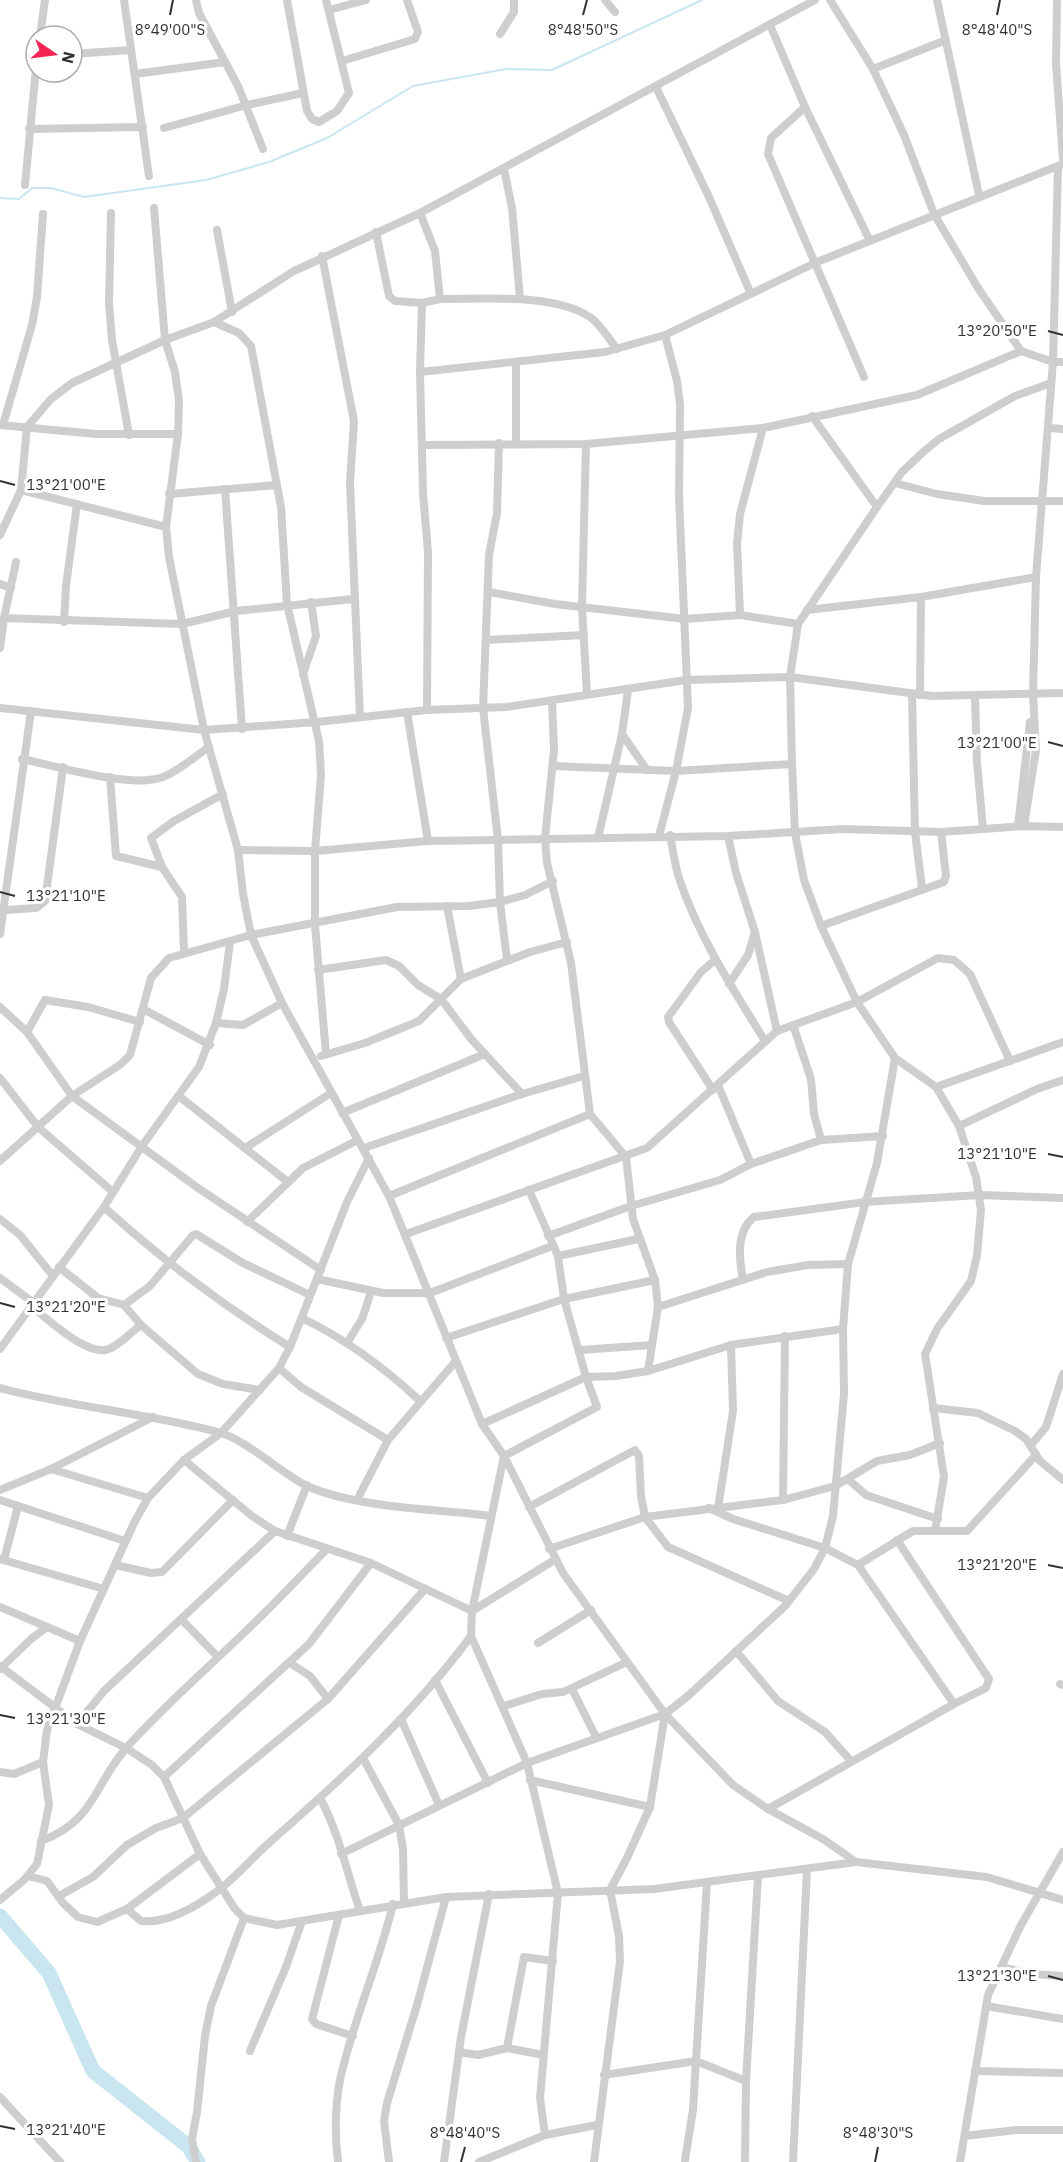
<svg xmlns="http://www.w3.org/2000/svg" width="1063" height="2162" viewBox="0 0 1063 2162" font-family="'IBM Plex Sans',sans-serif">
<rect width="100%" height="100%" fill="#fff"/>
<g fill="none" stroke-linecap="round" stroke-linejoin="round">
<!-- stream -->
<polyline stroke="#c9e6f0" stroke-width="2" points="0,198 19,199 32,188 51,188 84,197 206,180 269,162 327,138 413,86 506,69 552,70 702,0"/>
<!-- river -->
<polyline stroke="#c9e6f0" stroke-width="15" points="0,1916 49,1973 93,2071 188,2146 198,2162"/>
<!-- street -->
<g stroke="#cecece" stroke-width="8">
<polyline points="124,0 149,176"/>
<polyline points="196,0 199,13 238,86 263,149"/>
<polyline points="287,0 307,111 312,119 319,122 337,111 349,93 326,0"/>
<polyline points="605,0 615,12"/>
<polyline points="830,0 873,69 904,135 934,214 978,288 1021,351 1053,362 1063,362"/>
<polyline points="937,0 979,195"/>
<polyline points="1057,0 1056,64 1063,159"/>
<polyline points="329,10 366,0"/>
<polyline points="770,25 805,107 870,241"/>
<polyline points="500,34 514,12 514,0"/>
<polyline points="40,36 45,0"/>
<polyline points="72,54 131,50"/>
<polyline points="342,61 415,39 418,32 407,0"/>
<polyline points="873,69 946,40"/>
<polyline points="135,74 225,62"/>
<polyline points="656,87 709,197 751,294"/>
<polyline points="805,107 771,138 768,154 864,377"/>
<polyline points="164,128 247,105 303,93"/>
<polyline points="29,129 143,127"/>
<polyline points="504,169 512,208 520,298"/>
<polyline points="25,185 36,68"/>
<polyline points="154,208 165,340 175,372 179,401 178,434 166,527 169,557 204,730 238,850 243,894 251,935 282,1003 389,1196 482,1424 504,1456 563,1573 665,1714 733,1785 768,1809 823,1839 856,1862 987,1877 1063,1900"/>
<polyline points="111,213 109,303 112,340 129,435"/>
<polyline points="420,213 435,251 440,299 422,303 420,372 423,493 428,552 427,710"/>
<polyline points="217,230 232,312"/>
<polyline points="376,232 389,296 395,301 422,303"/>
<polyline points="322,256 354,421 350,483 360,717"/>
<path d="M 440,299 C 482,299 554,293 590,317 C 601,325 609,339 617,349"/>
<polyline points="214,322 239,333 251,346 281,507 287,604 319,741 321,775 315,851 315,925 326,1054"/>
<polyline points="516,362 516,443"/>
<polyline points="420,372 605,352 665,335 817,262 1063,164"/>
<polyline points="812,416 877,507"/>
<polyline points="0,425 96,434 178,434"/>
<polyline points="3,425 32,325 37,297 43,214"/>
<polyline points="1050,428 1063,429"/>
<polyline points="499,443 497,513 489,555 483,708 498,840 500,902 507,960"/>
<polyline points="586,444 582,607 587,694"/>
<polyline points="424,445 586,444 763,428 917,395 1021,351"/>
<polyline points="895,483 937,494 984,501 1063,501"/>
<polyline points="225,489 242,729"/>
<polyline points="169,494 277,485"/>
<polyline points="166,527 21,490 27,427 51,399 72,383 165,340 214,322 294,271 420,213 815,0"/>
<polyline points="0,535 21,490"/>
<polyline points="0,584 11,588"/>
<polyline points="489,592 555,604 685,619 740,615 798,624"/>
<polyline points="807,610 921,597 1036,577"/>
<polyline points="740,615 737,544 740,514 763,428"/>
<polyline points="4,618 16,562"/>
<polyline points="64,622 66,586 77,504"/>
<polyline points="487,640 584,635"/>
<polyline points="0,648 4,618 182,624 236,611 353,599"/>
<polyline points="303,674 316,636 311,602"/>
<polyline points="912,694 915,832 922,888"/>
<polyline points="920,695 921,597"/>
<polyline points="975,697 977,762 983,829"/>
<polyline points="552,701 554,750 545,838 547,863 571,963 590,1114"/>
<polyline points="0,708 204,730 317,722 427,710 506,707 686,680 790,677 932,696 1063,693"/>
<polyline points="407,712 428,841"/>
<polyline points="622,734 647,770"/>
<path d="M 22,759 C 57,766 131,789 163,777 C 179,771 195,756 209,747"/>
<polyline points="553,766 676,771 792,764"/>
<polyline points="110,777 116,856 162,867"/>
<polyline points="1018,826 1030,722"/>
<polyline points="1024,826 1036,750 1033,694 1036,577 1053,362 1058,167"/>
<path d="M 670,835 C 673,850 675,867 680,881 C 700,939 733,989 765,1041"/>
<polyline points="659,836 676,771 688,708 679,496 680,404 677,381 665,335"/>
<polyline points="728,836 736,873 755,932 777,1031"/>
<polyline points="598,838 622,734 628,690"/>
<polyline points="238,850 315,851 428,841 728,836 843,829 941,832 1024,826 1063,827"/>
<polyline points="447,906 461,979"/>
<polyline points="5,910 36,908 45,901 63,767"/>
<polyline points="821,926 944,882 946,876 941,832"/>
<polyline points="0,934 31,711"/>
<polyline points="184,953 182,897 162,867 151,838 174,821 223,794"/>
<polyline points="318,970 386,960 399,966 418,985 441,999 472,1040 522,1094"/>
<polyline points="729,984 748,955 755,932"/>
<polyline points="0,1007 27,1032 72,1096 198,1188 321,1270"/>
<polyline points="143,1009 210,1045"/>
<polyline points="216,1023 243,1025 282,1003"/>
<polyline points="793,1025 811,1079 814,1114 821,1140 883,1136"/>
<polyline points="27,1032 45,1000 88,1007 140,1022"/>
<polyline points="321,1056 365,1043 419,1021 461,979 530,952 567,942"/>
<polyline points="895,1058 936,1087 959,1126 976,1177 981,1210 977,1255 971,1281 937,1329 925,1354 944,1477 935,1531"/>
<polyline points="0,1078 38,1127 113,1192"/>
<polyline points="718,1085 751,1164"/>
<polyline points="936,1087 1063,1042"/>
<polyline points="713,1090 669,1022 668,1017 701,972 715,960"/>
<polyline points="180,1097 288,1182"/>
<polyline points="342,1113 485,1054"/>
<polyline points="959,1126 1037,1089 1063,1080"/>
<polyline points="245,1148 331,1093"/>
<polyline points="364,1148 522,1094 584,1076"/>
<polyline points="0,1161 72,1096 121,1064 130,1055 151,978 169,958 251,935 397,907 469,906 500,902 525,895 553,881"/>
<polyline points="389,1196 590,1114 626,1157 633,1219 655,1280 658,1307"/>
<path d="M 104,1207 C 162,1260 224,1306 290,1347"/>
<polyline points="0,1219 20,1235 53,1276"/>
<polyline points="247,1222 303,1168 358,1140"/>
<polyline points="406,1234 647,1148 777,1031 857,1002 938,958 954,960 970,974 1010,1061"/>
<polyline points="548,1236 631,1206 720,1180 751,1164 821,1140"/>
<polyline points="558,1256 638,1239"/>
<polyline points="59,1267 98,1298 124,1305 141,1325 198,1374 223,1384 260,1390"/>
<polyline points="0,1278 34,1303"/>
<polyline points="317,1279 383,1293 430,1293 552,1246"/>
<path d="M 743,1279 C 739,1260 736,1231 754,1217 L 865,1202 L 980,1195 L 1063,1198"/>
<polyline points="124,1305 150,1286 193,1235 196,1234 243,1263 310,1295"/>
<path d="M 31,1306 C 48,1319 90,1360 111,1348 C 122,1343 131,1332 141,1325"/>
<path d="M 302,1318 C 347,1340 384,1367 420,1401"/>
<polyline points="446,1338 564,1299 655,1280"/>
<polyline points="347,1343 362,1319 371,1292"/>
<polyline points="0,1349 104,1207 142,1146 199,1067 216,1023 224,989 230,942"/>
<polyline points="580,1350 652,1345"/>
<polyline points="279,1368 301,1387 388,1440"/>
<polyline points="648,1371 731,1345 843,1329"/>
<path d="M 0,1388 C 72,1407 146,1413 218,1432 C 245,1439 281,1473 307,1486 C 357,1508 436,1509 491,1516"/>
<polyline points="933,1408 978,1413 1015,1431 1026,1439 1040,1461 1063,1480"/>
<polyline points="482,1424 586,1377 564,1299 558,1256 529,1190"/>
<polyline points="1031,1445 1046,1427 1063,1374"/>
<polyline points="184,1460 252,1516 275,1531 371,1563 472,1611 556,1559"/>
<polyline points="51,1469 148,1498"/>
<polyline points="849,1480 866,1495 938,1519"/>
<polyline points="0,1490 51,1469 153,1417"/>
<polyline points="0,1500 125,1541"/>
<polyline points="357,1500 388,1440 455,1362"/>
<polyline points="783,1500 785,1336"/>
<polyline points="529,1507 635,1450 639,1456 641,1496 645,1517 668,1547 789,1601"/>
<polyline points="709,1508 733,1519 825,1548 858,1565 954,1704 768,1809"/>
<polyline points="718,1508 733,1411 731,1345"/>
<polyline points="287,1536 307,1485"/>
<polyline points="897,1540 989,1679 986,1688 954,1704"/>
<polyline points="549,1549 645,1517 783,1500 835,1486 877,1461 910,1455 940,1443"/>
<polyline points="0,1559 104,1589"/>
<polyline points="4,1560 18,1506"/>
<polyline points="115,1565 151,1573 162,1572 233,1500"/>
<polyline points="858,1565 913,1531 967,1531 1036,1455"/>
<polyline points="0,1607 80,1641"/>
<polyline points="182,1620 218,1657"/>
<polyline points="538,1643 591,1610"/>
<polyline points="736,1651 778,1701 825,1732 851,1761"/>
<polyline points="290,1663 310,1676 328,1699"/>
<polyline points="0,1666 77,1724 126,1748 152,1765 164,1777 200,1854 235,1909 244,1918 277,1925 446,1897 654,1889 856,1862"/>
<polyline points="0,1669 31,1639 47,1627"/>
<polyline points="435,1680 488,1783"/>
<polyline points="1060,1684 1063,1685"/>
<polyline points="572,1689 596,1737"/>
<polyline points="504,1706 542,1694 563,1692 627,1662"/>
<polyline points="401,1719 439,1805"/>
<polyline points="77,1724 104,1691 275,1531"/>
<polyline points="363,1758 399,1825 403,1849 404,1903"/>
<polyline points="0,1772 14,1774 43,1762"/>
<polyline points="164,1777 309,1644 371,1563"/>
<polyline points="530,1780 650,1807"/>
<path d="M 320,1798 C 339,1833 347,1873 360,1911"/>
<path d="M 41,1841 C 96,1821 94,1783 128,1746 C 166,1704 209,1667 249,1628 C 276,1603 300,1576 326,1550"/>
<polyline points="341,1854 527,1763 665,1714 688,1696 785,1606 814,1569 825,1548 833,1516 844,1394 843,1329 848,1264 877,1163 895,1058 857,1002 821,926 804,880 795,833 792,764 790,677 798,624 877,507 902,472 922,453 939,439 1015,396 1051,383"/>
<polyline points="28,1876 47,1881 63,1903 78,1917 97,1922 127,1909 200,1854"/>
<polyline points="59,1896 93,1877 127,1845 156,1828 183,1818 328,1699 425,1589"/>
<polyline points="0,1900 24,1880 37,1864 49,1805 43,1762 47,1730 80,1641 134,1523 148,1498 184,1460 221,1433 279,1368 290,1347 347,1202 369,1158"/>
<path d="M 127,1909 L 141,1921 C 168,1924 199,1905 220,1889 C 238,1875 253,1857 270,1842 C 342,1779 414,1713 471,1636"/>
<polyline points="339,1915 312,2019 316,2024 353,2036"/>
<polyline points="1001,1967 1032,1974 1063,1976"/>
<polyline points="986,2006 1063,2019"/>
<polyline points="507,2048 524,1957 553,1961"/>
<polyline points="250,2051 286,1967 302,1921"/>
<polyline points="459,2052 478,2055 507,2048 543,2055"/>
<polyline points="975,2071 1063,2073"/>
<polyline points="604,2075 696,2061 746,2081"/>
<polyline points="0,2097 60,2162"/>
<polyline points="545,2135 540,2098 558,1893 527,1763 471,1636 472,1611 504,1456 597,1407 586,1377 616,1376 648,1371 658,1307 767,1272 808,1265 848,1264"/>
<polyline points="965,2136 1016,2130 1063,2130"/>
<polyline points="685,2160 693,2110 707,1882"/>
<polyline points="196,2162 192,2139 197,2112 205,2036 211,2006 244,1918"/>
<path d="M 338,2162 C 335,2136 335,2106 340,2080 C 353,2020 379,1964 393,1904"/>
<polyline points="389,2162 384,2121 387,2103 417,2005 446,1897"/>
<polyline points="444,2162 461,2037 489,1894"/>
<polyline points="479,2162 545,2135 597,2125"/>
<polyline points="594,2162 620,1961 619,1936 610,1890 627,1858 650,1807 665,1714"/>
<polyline points="745,2162 746,2081 758,1876"/>
<polyline points="793,2162 807,1869"/>
<polyline points="960,2162 988,1995 1021,1925 1063,1852"/>
</g>
</g>
<!-- ticks -->
<path fill="none" stroke="#313131" stroke-width="2" d="M 170,15 L 173,0M 583,15 L 587,0M 997,15 L 1000,0M 1048,331 L 1063,335M 0,481 L 15,485M 1048,742 L 1063,746M 0,892 L 15,896M 1048,1154 L 1063,1157M 0,1303 L 15,1307M 1048,1565 L 1063,1568M 0,1715 L 15,1718M 1048,1976 L 1063,1980M 0,2126 L 15,2129M 461,2162 L 465,2147M 875,2162 L 878,2147"/>
<g font-size="15" text-anchor="middle" fill="#313131" stroke="#fff" stroke-width="6" stroke-linejoin="round" paint-order="stroke">
<text x="583" y="35">8°48'50"S</text>
<text x="997" y="35">8°48'40"S</text>
<text x="170" y="35">8°49'00"S</text>
<text x="997" y="336">13°20'50"E</text>
<text x="66" y="490">13°21'00"E</text>
<text x="997" y="748">13°21'00"E</text>
<text x="66" y="901">13°21'10"E</text>
<text x="997" y="1159">13°21'10"E</text>
<text x="66" y="1312">13°21'20"E</text>
<text x="997" y="1570">13°21'20"E</text>
<text x="66" y="1724">13°21'30"E</text>
<text x="997" y="1981">13°21'30"E</text>
<text x="66" y="2135">13°21'40"E</text>
<text x="465" y="2138">8°48'40"S</text>
<text x="878" y="2138">8°48'30"S</text>
</g>
<!-- north arrow -->
<g transform="translate(54 54) rotate(104)"><circle r="28" fill="#ffffff" stroke="#adadad" stroke-width="1.5"/>
<path d="M0-4.5L10 22L0 15L-10 22Z" fill="#f52654"/>
<text y="-9" font-size="16" font-weight="bold" text-anchor="middle" fill="#313131">N</text>
</g>
</svg>
